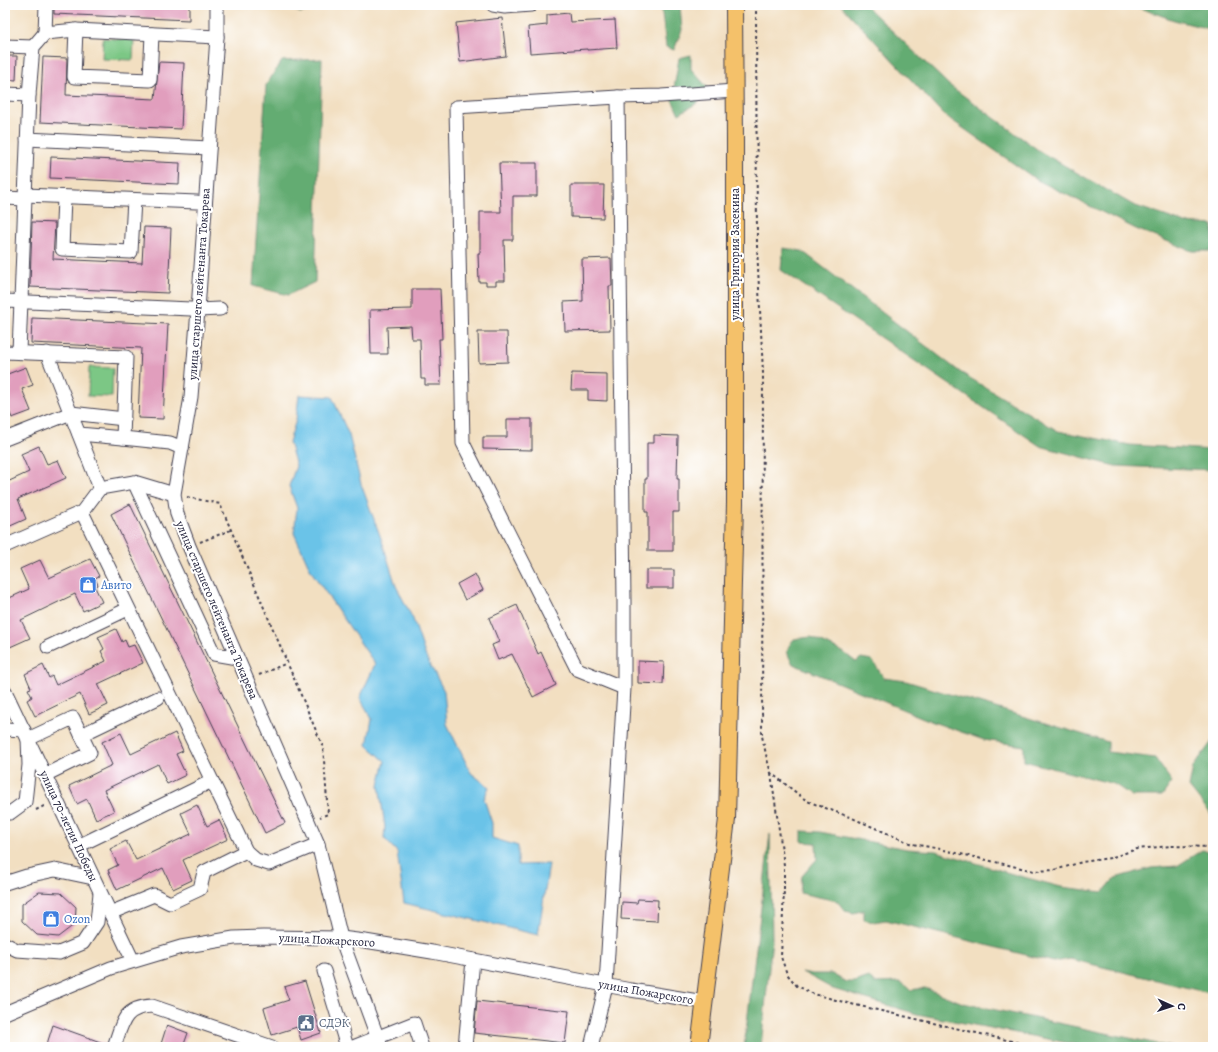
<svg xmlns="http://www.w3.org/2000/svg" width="1218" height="1052" viewBox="0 0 1218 1052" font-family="Alegreya,serif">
<rect width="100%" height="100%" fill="#fff"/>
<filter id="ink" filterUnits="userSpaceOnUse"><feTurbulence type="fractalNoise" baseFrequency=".025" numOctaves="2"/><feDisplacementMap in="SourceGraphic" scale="8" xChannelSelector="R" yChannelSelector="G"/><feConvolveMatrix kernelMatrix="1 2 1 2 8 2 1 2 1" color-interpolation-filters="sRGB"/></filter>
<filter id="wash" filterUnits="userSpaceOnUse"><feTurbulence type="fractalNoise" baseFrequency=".012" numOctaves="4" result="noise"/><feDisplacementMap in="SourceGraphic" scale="16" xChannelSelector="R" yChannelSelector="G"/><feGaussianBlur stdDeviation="0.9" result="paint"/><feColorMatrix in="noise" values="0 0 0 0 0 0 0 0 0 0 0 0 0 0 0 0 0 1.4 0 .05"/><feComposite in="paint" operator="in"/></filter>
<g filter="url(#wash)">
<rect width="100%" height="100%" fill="#f2dfc1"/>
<!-- green -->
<g fill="#7bc785" stroke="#4e7460">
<polygon points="103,38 134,40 133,60 102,59"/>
<polygon points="89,367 113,368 112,397 88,396"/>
</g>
<!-- forest -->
<g fill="#64ac72" stroke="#436756">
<polygon points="283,5 326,5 301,13"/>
<polygon points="661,5 680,5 682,30 674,50 666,47"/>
<polygon points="841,5 865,5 949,85 1041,152 1133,205 1185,223 1213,225 1213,251 1192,251 1136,229 1037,180 943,114"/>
<polygon points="1131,5 1213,5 1213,30 1174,20"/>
<polygon points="691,55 691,69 707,87 697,103 679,114 672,100 679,58"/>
<polygon points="322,59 315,282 288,295 253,286 266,85 282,61"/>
<polygon points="783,248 802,251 960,372 1058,431 1130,445 1213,450 1213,470 1115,466 1040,446 781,270"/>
<path d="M 811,637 L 843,652 L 856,662 L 861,658 L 872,660 L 884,678 L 906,681 L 1108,742 L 1108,752 L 1155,758 L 1172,782 L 1162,796 L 1132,796 L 1114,784 L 1024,761 L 1024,746 L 984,740 L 933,722 L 793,664 C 786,652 785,650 794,639 Z"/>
<polygon points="1213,740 1213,817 1189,787 1193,767"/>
<polygon points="802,831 820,832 907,849 936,851 1016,875 1061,887 1103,892 1115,878 1151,868 1177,866 1202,850 1213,852 1213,994 1070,959 1054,962 886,920 873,922 864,920 864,910 854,913 845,911 837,901 800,893 802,876 817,859 816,843 802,842"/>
<polygon points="770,834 772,939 761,1047 744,1047"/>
<polygon points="802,972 812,974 832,974 846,982 855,982 869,977 874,983 901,982 910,990 925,988 963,1003 1172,1047 1089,1047 917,1014 833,989"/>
</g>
<!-- water -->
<polygon fill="#6bc3e8" stroke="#467292" points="299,395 332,397 349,435 361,484 382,541 396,586 413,619 426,657 444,691 447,724 471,773 489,787 484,799 492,823 492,838 518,846 518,865 549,864 538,935 404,903 397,852 384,838 385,827 379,785 385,761 367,745 372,719 360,698 375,664 311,571 294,533 297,508 289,486 296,466 289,442 296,420"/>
<g id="blocks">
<!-- building -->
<g fill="#e19ebd">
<polygon points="54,5 189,5 189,20 54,14"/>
<polygon points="569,13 570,22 615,20 617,48 587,50 587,49 530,53 528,27 547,25 547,15"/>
<polygon points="502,18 506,56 460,62 456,23"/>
<polygon points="5,56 17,56 16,80 5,79"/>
<polygon points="43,57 67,58 66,95 155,99 159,62 184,63 181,129 40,122"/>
<polygon points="51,157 180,163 179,184 50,178"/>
<polygon points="499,163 537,163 537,196 513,196 513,240 504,240 505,281 496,281 496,285 486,285 486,282 479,282 478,253 480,253 480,212 501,212"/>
<polygon points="571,185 604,185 603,218 571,217"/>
<polygon points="32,222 55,223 53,259 142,263 144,227 171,228 168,293 30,287"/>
<polygon points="611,258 612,286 609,286 610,330 565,331 564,302 583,301 582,259"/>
<polygon points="412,289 440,289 442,339 439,339 441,385 425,385 425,379 421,379 420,339 412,339 411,326 387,327 388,354 371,354 370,310 412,309"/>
<polygon points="32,318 168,324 163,419 138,418 141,348 31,343"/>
<polygon points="478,332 507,332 508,362 479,363"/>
<polygon points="26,367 33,385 22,389 31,411 12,418 5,401 5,375"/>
<polygon points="572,373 607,374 607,401 588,400 588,390 571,390"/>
<polygon points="507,419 532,419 532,450 483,449 483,437 507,437"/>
<polygon points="654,435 678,436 677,479 679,479 679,512 673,512 673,551 648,551 648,512 645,512 645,479 647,479 647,443 654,443"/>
<polygon points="39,446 47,464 58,460 66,478 18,499 26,519 8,527 5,519 5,483 29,472 21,454"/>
<polygon points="130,504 285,823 265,833 111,514"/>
<polygon points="90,559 99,576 95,578 98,585 95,587 102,602 83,611 75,594 21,620 30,638 10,647 5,636 5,600 29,589 20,569 40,560 49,578"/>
<rect x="646" y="570" width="28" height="18"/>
<polygon points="475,574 483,590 465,600 457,584"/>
<polygon points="517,605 538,654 541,652 556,685 533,697 512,654 498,660 492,645 499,642 489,618"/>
<polygon points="116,629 122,642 125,640 128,647 134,645 143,663 98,684 108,705 89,714 80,694 35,716 27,700 32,697 28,689 31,688 25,674 43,665 49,678 52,676 56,685 106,661 101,651 104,649 98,637"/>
<polygon points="638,661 664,662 663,684 638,683"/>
<polygon points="121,733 131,754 175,733 183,751 176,754 186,775 167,784 158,764 104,790 114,811 96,819 87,799 77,804 69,786 112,765 102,742"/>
<polygon points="197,805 207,826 219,820 228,839 183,860 192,880 173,889 163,868 117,890 108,870 118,865 110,849 126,841 136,860 191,834 181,813"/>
<polygon points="39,892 61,893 76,907 75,924 58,937 37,935 22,921 22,904"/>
<polygon points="638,899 658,900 657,921 621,919 622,902 637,903"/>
<polygon points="305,981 321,1033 301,1040 297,1027 272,1035 264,1008 289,1000 284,987"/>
<polygon points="477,1001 569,1011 565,1043 474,1033"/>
<polygon points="53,1025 106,1044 106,1047 46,1047"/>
<polygon points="167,1025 188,1033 183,1047 160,1047"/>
</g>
</g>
</g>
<g filter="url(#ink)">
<use href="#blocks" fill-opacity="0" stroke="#413e4f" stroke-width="1"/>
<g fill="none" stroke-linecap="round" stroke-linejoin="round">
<defs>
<g id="minor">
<polyline points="46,5 45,33 76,30 217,37"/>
<polyline points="217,5 217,37 198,310 191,397 174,494 177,514 189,546 318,844 341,938 381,1047"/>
<polyline points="493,5 505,7 531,5"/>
<polyline points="76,30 74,77 150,80 152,34"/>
<polyline points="5,46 33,47"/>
<polyline points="5,94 29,95"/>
<polyline points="618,97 661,96 735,91"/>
<polyline points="27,139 209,148"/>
<polyline points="25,195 197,202"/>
<polyline points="64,197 62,249 131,252 134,200"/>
<polyline points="5,198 25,199"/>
<polyline points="5,301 191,309 198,310 220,309"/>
<polyline points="5,352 126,357 123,438 170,443 182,448"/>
<polyline points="19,352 29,95 33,47 45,33"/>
<polyline points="47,353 100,488"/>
<polyline points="79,434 123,438"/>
<polyline points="5,439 71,413 124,419"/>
<polyline points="134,482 214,654 237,658"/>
<polyline points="100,488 134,482 174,494"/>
<polyline points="82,512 246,851 256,860 269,864 318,844"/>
<polyline points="5,546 82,512 100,488"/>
<polyline points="48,647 128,609"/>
<polyline points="5,691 133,961"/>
<polyline points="5,729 24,730"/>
<polyline points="81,735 158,698"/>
<polyline points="5,813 10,813 25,802 29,765 28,739 73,718 90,753 45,775"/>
<polyline points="78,846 212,781"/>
<polyline points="5,883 27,876 55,870 93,878"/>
<polyline points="110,913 154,895 170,903 200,889 204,872 246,851"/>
<polyline points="5,944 17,950 59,953 83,943 97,922 100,893"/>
<polyline points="324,971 347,1047"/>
<polyline points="5,1013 111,968 181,947 234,938 263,937 341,938 365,941 432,952 631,990 704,1002"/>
<path d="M 114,1047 C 122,1024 123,1007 152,1006 L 272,1047"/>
<polyline points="353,1047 414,1023 422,1047"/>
<polyline points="465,1047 473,960"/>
<polyline points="591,1047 606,985 624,688 624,601 618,97 456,107 463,443 577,669 624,688"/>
</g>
<polyline id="major" points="699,1047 727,819 735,503 735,140 734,5"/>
</defs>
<!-- minor casing -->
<use href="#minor" stroke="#413e4f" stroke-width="15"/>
<!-- major casing -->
<use href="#major" stroke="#413e4f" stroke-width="18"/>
<!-- path -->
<g stroke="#413e4f" stroke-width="2" stroke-dasharray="3 3" stroke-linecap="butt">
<polyline points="756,5 757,246 763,373 762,736 767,759 771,773 807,801 852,818 912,844 935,848 1034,871 1055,870 1082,862 1110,858 1137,849 1171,846 1213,847"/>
<polyline points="187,497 220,504 323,747 328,814 320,817"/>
<polyline points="200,542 231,530"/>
<polyline points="259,675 287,663"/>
<polyline points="771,773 784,865 784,890 781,957 787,974 797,986 814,994 847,1003 1037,1047"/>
<polyline points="36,810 46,805"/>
</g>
<!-- minor -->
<use href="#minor" stroke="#fff" stroke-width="13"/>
<!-- major -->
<use href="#major" stroke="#f4c16a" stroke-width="16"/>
</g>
</g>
<!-- icons -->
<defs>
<symbol id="shop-square" viewBox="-11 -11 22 22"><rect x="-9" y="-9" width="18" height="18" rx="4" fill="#3f7fe0" stroke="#fff"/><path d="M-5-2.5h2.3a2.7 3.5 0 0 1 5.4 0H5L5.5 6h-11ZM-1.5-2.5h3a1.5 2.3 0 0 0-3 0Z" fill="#fff"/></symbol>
<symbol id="civic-square" viewBox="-11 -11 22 22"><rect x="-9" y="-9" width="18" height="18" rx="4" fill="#5c6f8a" stroke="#fff"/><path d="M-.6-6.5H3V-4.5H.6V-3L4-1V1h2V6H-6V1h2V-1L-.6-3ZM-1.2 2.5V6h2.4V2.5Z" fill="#fff"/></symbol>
</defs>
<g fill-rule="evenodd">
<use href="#shop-square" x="78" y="575" width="20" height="20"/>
<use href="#shop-square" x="41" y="909" width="20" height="20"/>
<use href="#civic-square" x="296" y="1013" width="20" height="20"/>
</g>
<g text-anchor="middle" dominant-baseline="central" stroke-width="4" stroke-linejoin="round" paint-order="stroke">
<!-- street labels -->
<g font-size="12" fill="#22223b" stroke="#fff">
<text transform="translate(735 254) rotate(-90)">улица Григория Засекина</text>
<text transform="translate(199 284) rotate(-86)">улица старшего лейтенанта Токарева</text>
<text transform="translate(217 610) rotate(67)">улица старшего лейтенанта Токарева</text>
<text transform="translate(69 826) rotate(65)">улица 70-летия Победы</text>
<text transform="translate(327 940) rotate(3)">улица Пожарского</text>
<text transform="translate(646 992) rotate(10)">улица Пожарского</text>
</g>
<!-- shop labels -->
<g font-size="12" fill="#366cbe" stroke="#fff" text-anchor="start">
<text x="101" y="585">Авито</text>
<text x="64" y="919">Ozon</text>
</g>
<!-- service labels -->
<g font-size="12" fill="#4e5e75" stroke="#fff" text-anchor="start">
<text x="319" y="1023">СДЭК</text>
</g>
</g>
<!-- margin -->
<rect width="1218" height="1052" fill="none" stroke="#fff" stroke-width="20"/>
<!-- north arrow -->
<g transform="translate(1172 1006) rotate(93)" stroke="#ffffff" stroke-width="3" paint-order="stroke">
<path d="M0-3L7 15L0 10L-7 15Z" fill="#22223b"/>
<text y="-6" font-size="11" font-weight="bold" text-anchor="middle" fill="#22223b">С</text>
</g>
</svg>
